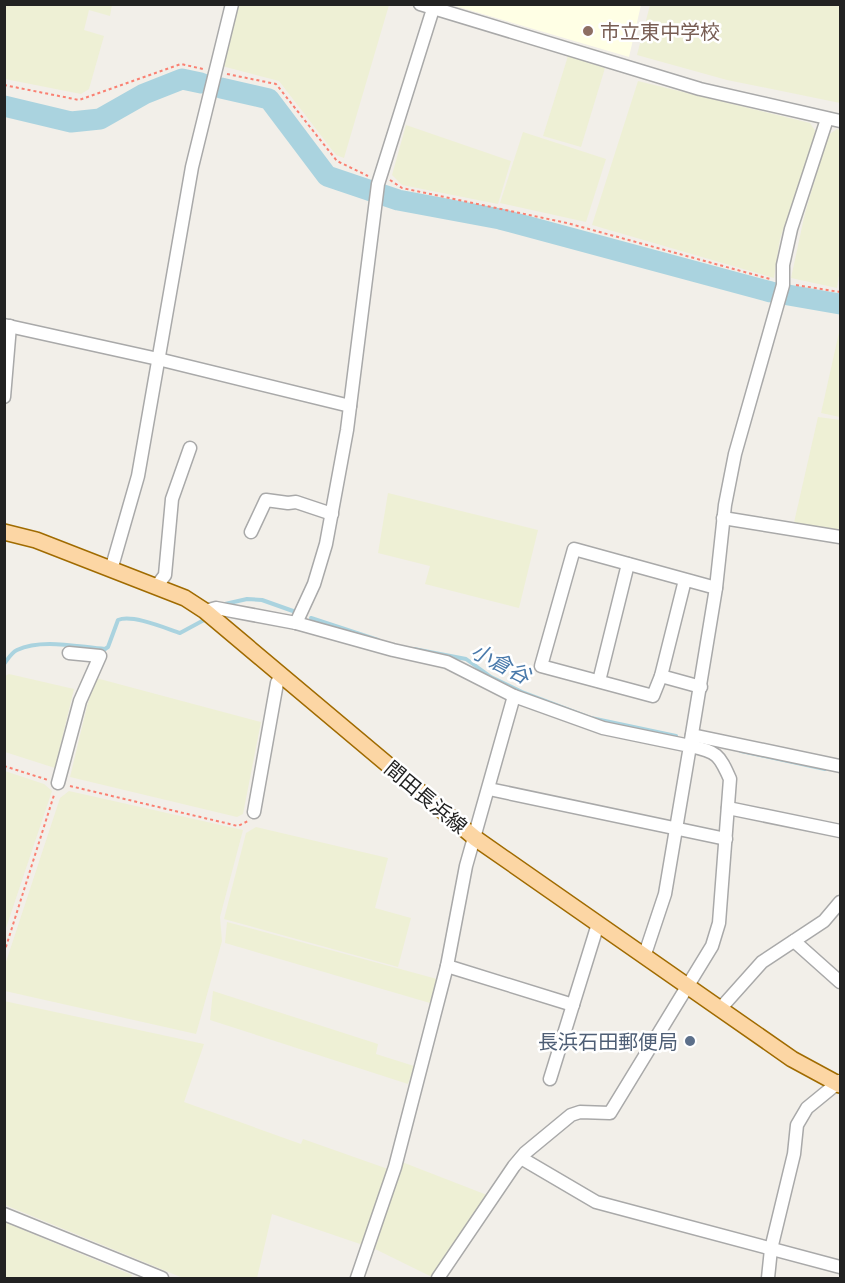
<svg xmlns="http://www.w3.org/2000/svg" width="845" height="1283" viewBox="0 0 845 1283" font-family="Quicksand,'Noto Sans JP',sans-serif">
<rect width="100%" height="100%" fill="#f2efe9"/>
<!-- education -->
<polygon fill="#ffffe5" points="452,5 641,4 641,5 629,57"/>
<!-- farmland -->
<g fill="#eef0d5">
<polygon points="4,5 112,5 110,16 89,10 84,30 104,36 89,89 81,94 5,79"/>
<polygon points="238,5 389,5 344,158 336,155 279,81 222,66"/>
<polygon points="650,5 840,5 840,103 727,80 637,55"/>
<polygon points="568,56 605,68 581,147 543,136"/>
<polygon points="638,81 810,123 816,132 780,239 774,278 592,225"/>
<polygon points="406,125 511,161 498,204 402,185 392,175"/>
<polygon points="837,129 840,130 840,269 837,288 791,278 805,213 828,135"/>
<polygon points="523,132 606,159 586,222 500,203"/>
<polygon points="840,328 840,417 821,413"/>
<polygon points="818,417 840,420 840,532 793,527"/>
<polygon points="388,493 538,530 519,608 425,584 430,566 378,553"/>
<polygon points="9,674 74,689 55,768 5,752 5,676"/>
<polygon points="96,678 261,722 243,814 237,817 70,777 87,706"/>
<polygon points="5,771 44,784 52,791 5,931"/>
<polygon points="69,791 243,830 220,917 222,941 196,1034 5,991 5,965 60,798"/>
<polygon points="256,827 388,858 375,908 411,918 398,967 224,919 246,833"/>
<polygon points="227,922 437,979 430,1003 225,943"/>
<polygon points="213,991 378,1044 376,1054 414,1066 408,1084 210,1020"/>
<polygon points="4,1001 204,1044 184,1102 301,1144 303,1139 388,1169 363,1245 272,1214 257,1278 183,1278 5,1205"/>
<polygon points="402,1162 487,1195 434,1278 375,1249"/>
<polygon points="4,1222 132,1275 131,1278 5,1278"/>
</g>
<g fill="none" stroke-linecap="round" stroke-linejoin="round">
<!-- stream -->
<g stroke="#aad3df" stroke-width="4">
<polyline points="225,604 247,599 262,600 293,611"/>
<polyline points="311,618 378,640"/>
<polyline points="414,649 466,659 491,677 522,692 591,718 676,736"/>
<path d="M 4,664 C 8,659 11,653 17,650 C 42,638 78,647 105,649 L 108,647 L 118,620 C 132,614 165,628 180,633 L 204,620"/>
<polyline points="741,751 825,769"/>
</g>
<!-- river -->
<g stroke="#aad3df" stroke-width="21">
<polyline points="221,88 269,99 327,176 398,200 500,219 771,292 840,304"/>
<polyline points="4,106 71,122 100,119 144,94 182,79 201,83"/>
</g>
<defs>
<g id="minor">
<polyline points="420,4 700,89 840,121"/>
<polyline points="4,325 158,359 350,406"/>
<polyline points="4,397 10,326"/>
<polyline points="723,518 840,537"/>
<polyline points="251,532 266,500 288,503 296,502 332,514"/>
<polyline points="111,570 138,476 192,167 232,4"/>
<polyline points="685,580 661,676 653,696 541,666 574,549 716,588"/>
<polyline points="156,587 165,575 172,499 190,448"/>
<polyline points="205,611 216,608 296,623 393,650 447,662 514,696 603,728 690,746 665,894 644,957"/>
<polyline points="296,623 314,584 326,544 347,430 378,184 433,9"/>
<polyline points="661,676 701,687"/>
<polyline points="599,681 628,564"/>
<polyline points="692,735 840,766"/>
<polyline points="58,783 80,701 100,656 69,653"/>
<polyline points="489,789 726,839"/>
<polyline points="728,808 840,831"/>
<polyline points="254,812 277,683 281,675"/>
<polyline points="794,941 840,982"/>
<polyline points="447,966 573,1005"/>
<polyline points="720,1009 762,962 824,921 840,902"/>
<polyline points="550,1079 598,924"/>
<polyline points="521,1158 596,1202 840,1267"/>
<polyline points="4,1214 162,1278"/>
<polyline points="357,1278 395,1167 447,966 466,866 514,696"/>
<path d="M 438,1278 L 514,1166 L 525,1153 L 571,1115 L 580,1112 L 610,1113 L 712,946 L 719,923 L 730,779 C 719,754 717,752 690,746 L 716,588 L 725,505 L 735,454 L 783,285 L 783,265 L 791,229 L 827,119"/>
<polyline points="768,1278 771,1249 794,1154 797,1125 807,1108 840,1081"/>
</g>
<polyline id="major" points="4,532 36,540 185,598 205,611 475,838 792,1059 840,1085"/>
</defs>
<!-- minor casing -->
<use href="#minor" stroke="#a9a9a9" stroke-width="15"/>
<!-- major casing -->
<use href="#major" stroke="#a06b00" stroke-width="18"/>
<!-- path -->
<g stroke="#fa8072" stroke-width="2" stroke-dasharray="3 3" stroke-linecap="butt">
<polyline points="227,74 276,84 337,161 368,176"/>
<polyline points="4,85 79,100 181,64 203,69"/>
<polyline points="390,180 402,188 567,223 770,279"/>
<polyline points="796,285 840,292"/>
<polyline points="4,766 48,780"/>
<polyline points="70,786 238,826 248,821"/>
<polyline points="4,953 54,795"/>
</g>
<!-- minor -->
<use href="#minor" stroke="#fff" stroke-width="12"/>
<!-- major -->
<use href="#major" stroke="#fcd6a4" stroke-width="15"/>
</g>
<!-- markers -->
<circle fill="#8d6e63" stroke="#fff" stroke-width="2" cx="588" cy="31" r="6"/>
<circle fill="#5c6f8a" stroke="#fff" stroke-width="2" cx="690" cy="1041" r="6"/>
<g text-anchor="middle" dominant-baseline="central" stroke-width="5" stroke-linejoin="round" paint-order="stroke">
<!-- education labels -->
<g font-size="20" fill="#785e54" stroke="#fff" text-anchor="start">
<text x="600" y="31">市立東中学校</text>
</g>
<!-- street labels -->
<g font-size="20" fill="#222" stroke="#fff">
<text transform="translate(426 797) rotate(40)">間田長浜線</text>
</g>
<!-- service labels -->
<g font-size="20" fill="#4e5e75" stroke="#fff" text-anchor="end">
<text x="678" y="1041">長浜石田郵便局</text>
</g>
<!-- water labels -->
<g font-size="21" font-style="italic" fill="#4a7aab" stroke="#fff">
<text transform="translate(501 663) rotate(27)">小倉谷</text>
</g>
</g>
<!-- border -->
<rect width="845" height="1283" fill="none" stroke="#222222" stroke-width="12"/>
</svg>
